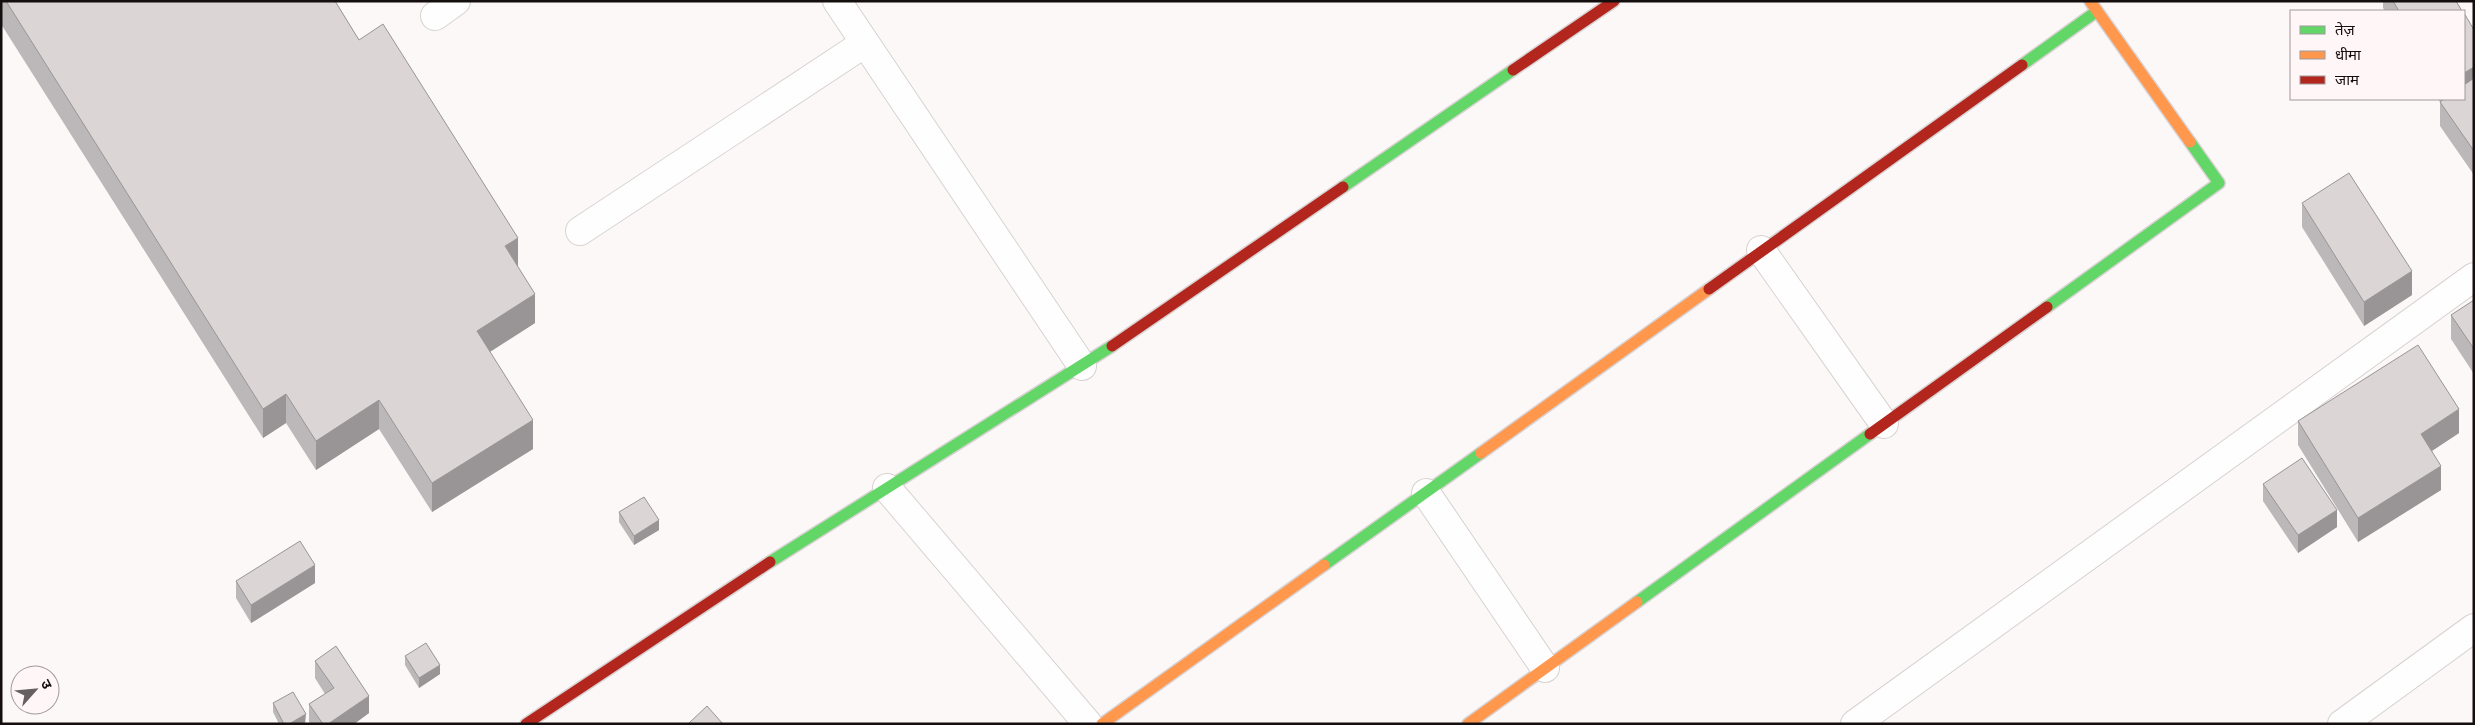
<svg xmlns="http://www.w3.org/2000/svg" width="2475" height="725" viewBox="0 0 2475 725" font-family="'Fira Sans','Noto Sans Devanagari',sans-serif">
<rect width="100%" height="100%" fill="#fdf8f8"/>
<g fill="none" stroke-linecap="round" stroke-linejoin="round">
<defs>
<g id="street">
<polyline points="837,1 1082,366"/>
<polyline points="435,16 456,1"/>
<polyline points="580,231 865,43"/>
<polyline points="1761,250 1884,424"/>
<polyline points="887,488 1088,724"/>
<polyline points="1426,493 1545,668"/>
<polyline points="1855,724 2474,277"/>
<polyline points="2342,724 2474,628"/>
</g>
<g id="fast">
<polyline points="2022,65 2097,11"/>
<polyline points="1343,187 1513,70"/>
<polyline points="2047,307 2219,183 2190,142"/>
<polyline points="770,562 1112,346"/>
<polyline points="1324,565 1481,453"/>
<polyline points="1637,602 1870,434"/>
</g>
<g id="slow">
<polyline points="2090,1 2190,142"/>
<polyline points="1481,453 1709,289"/>
<polyline points="1102,724 1324,565"/>
<polyline points="1468,724 1637,602"/>
</g>
<g id="jam">
<polyline points="1513,70 1614,1"/>
<polyline points="1709,289 2022,65"/>
<polyline points="1112,346 1343,187"/>
<polyline points="1870,434 2047,307"/>
<polyline points="526,724 770,562"/>
</g>
</defs>
<!-- street casing -->
<use href="#street" stroke="#d8d2d2" stroke-width="30"/>
<!-- fast casing -->
<use href="#fast" stroke="#d8d2d2" stroke-width="14"/>
<!-- slow casing -->
<use href="#slow" stroke="#d8d2d2" stroke-width="14"/>
<!-- jam casing -->
<use href="#jam" stroke="#d8d2d2" stroke-width="14"/>
<!-- street -->
<use href="#street" stroke="#fffefe" stroke-width="28"/>
<!-- fast -->
<use href="#fast" stroke="#63d668" stroke-width="11"/>
<!-- slow -->
<use href="#slow" stroke="#ff974d" stroke-width="11"/>
<!-- jam -->
<use href="#jam" stroke="#b3261e" stroke-width="11"/>
</g>
<!-- wall -->
<g fill="#bcb7b8">
<polygon points="1,1 335,1 359,40 518,267 535,323 490,352 533,449 432,512 379,429 316,470 286,423 263,438 1,24"/>
<polygon points="2383,1 2456,1 2462,11 2385,11 2383,8"/>
<polygon points="2474,30 2474,175 2440,126 2440,102 2438,99 2464,99"/>
<polygon points="2302,203 2412,295 2364,326 2302,227"/>
<polygon points="2474,300 2474,374 2451,339 2451,315"/>
<polygon points="2298,421 2459,433 2432,451 2441,490 2358,542 2298,445"/>
<polygon points="2263,484 2337,527 2298,553 2263,501"/>
<polygon points="619,512 659,530 634,545 619,522"/>
<polygon points="236,581 315,583 251,623 236,598"/>
<polygon points="405,656 440,674 419,688 405,665"/>
<polygon points="315,661 369,713 354,724 311,724 309,722 309,704 325,694 315,678"/>
<polygon points="273,703 306,724 279,724 273,712"/>
</g>
<!-- shaded-wall -->
<g fill="#999596">
<polygon points="2474,67 2474,91 2464,97 2464,73"/>
<polygon points="518,238 518,267 505,246"/>
<polygon points="2412,271 2412,295 2364,326 2364,302"/>
<polygon points="535,294 535,323 477,360 477,331"/>
<polygon points="286,394 286,423 263,438 263,409"/>
<polygon points="379,400 379,429 316,470 316,441"/>
<polygon points="2459,409 2459,433 2421,458 2421,434"/>
<polygon points="533,420 533,449 432,512 432,483"/>
<polygon points="2441,466 2441,490 2358,542 2358,518"/>
<polygon points="2337,510 2337,527 2298,553 2298,535"/>
<polygon points="659,520 659,530 634,545 634,536"/>
<polygon points="315,565 315,583 251,623 251,605"/>
<polygon points="440,665 440,674 419,688 419,678"/>
<polygon points="369,696 369,713 354,724 328,724"/>
<polygon points="306,714 305,724 289,724"/>
</g>
<!-- building -->
<g fill="#dbd5d6" stroke="#999596">
<polygon points="6,1 335,1 359,40 383,24 518,238 505,246 535,294 477,331 533,420 432,483 379,400 316,441 286,394 263,409"/>
<polygon points="2393,1 2456,1 2462,11 2399,11"/>
<polygon points="2464,13 2474,30 2474,67 2464,73"/>
<polygon points="2474,78 2474,151 2440,102 2444,99 2464,99 2464,85"/>
<polygon points="2349,173 2412,271 2364,302 2302,203"/>
<polygon points="2474,300 2474,349 2451,315"/>
<polygon points="2418,345 2459,409 2421,434 2441,466 2358,518 2298,421"/>
<polygon points="2302,458 2337,510 2298,535 2263,484"/>
<polygon points="644,497 659,520 634,536 619,512"/>
<polygon points="300,541 315,565 251,605 236,581"/>
<polygon points="426,643 440,665 419,678 405,656"/>
<polygon points="336,646 369,696 328,724 323,724 309,704 334,688 315,661"/>
<polygon points="293,692 306,714 289,724 284,724 273,703"/>
<polygon points="707,706 723,724 688,724"/>
</g>
<!-- border -->
<rect width="2475" height="725" fill="none" stroke="#150e0f" stroke-width="5"/>
<!-- legend -->
<rect x="2290" y="10" width="175" height="90" fill="#fff6f7" stroke="#a1999a"/>
<rect x="2300" y="26" width="25" height="8" fill="#63d668" stroke="#a1999a"/>
<text x="2335" y="35" font-size="15" fill="#150e0f">तेज़</text>
<rect x="2300" y="51" width="25" height="8" fill="#ff974d" stroke="#a1999a"/>
<text x="2335" y="60" font-size="15" fill="#150e0f">धीमा</text>
<rect x="2300" y="76" width="25" height="8" fill="#b3261e" stroke="#a1999a"/>
<text x="2335" y="85" font-size="15" fill="#150e0f">जाम</text>
<!-- north arrow -->
<g transform="translate(35 690) rotate(63)"><circle r="24" fill="#fff6f7" stroke="#a1999a"/>
<path d="M0-4L9 19L0 12L-9 19Z" fill="#666061"/>
<text y="-8" font-size="14" font-weight="bold" text-anchor="middle" fill="#150e0f">उ</text>
</g>
</svg>
